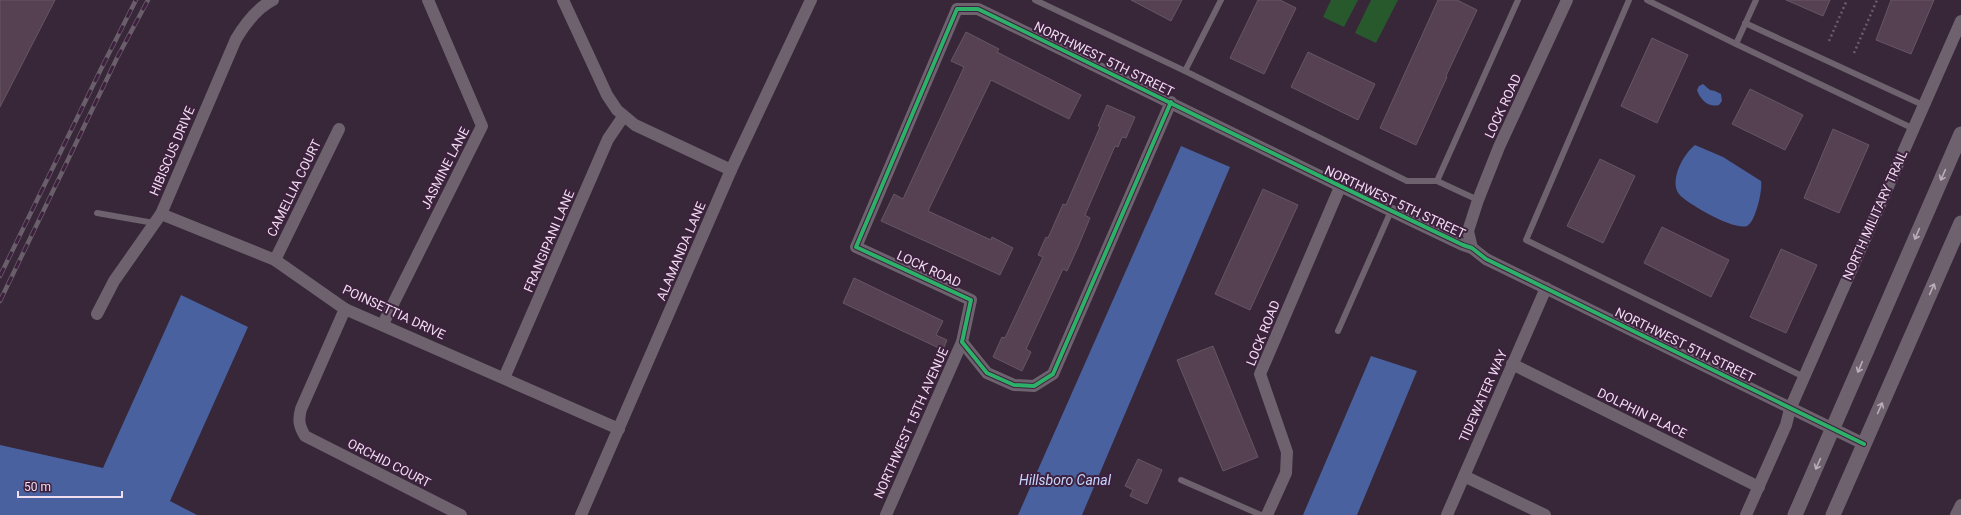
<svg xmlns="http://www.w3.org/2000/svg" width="1961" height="515" viewBox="0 0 1961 515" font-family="Roboto,sans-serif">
<rect width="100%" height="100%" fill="#372738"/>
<!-- green -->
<g fill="#27592d">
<polygon points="1331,0 1358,0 1344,27 1323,17"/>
<polygon points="1371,0 1398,0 1376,43 1355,33"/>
</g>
<!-- water -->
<g fill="#49619f">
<path d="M 1703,84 L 1710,90 L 1715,91 L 1721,94 L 1722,101 L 1719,105 C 1708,108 1700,99 1697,90 L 1699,86 Z"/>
<path d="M 1695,145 L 1723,157 L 1761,181 C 1763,190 1755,223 1747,226 C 1735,231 1687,204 1679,194 C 1669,181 1683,154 1695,145 Z"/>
<polygon points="1181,146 1230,167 1082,515 1018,515"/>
<polygon points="181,295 248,327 170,501 197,515 0,515 0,445 103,468"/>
<polygon points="1371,356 1417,371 1357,515 1303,515"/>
</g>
<!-- building -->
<g fill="#564152" stroke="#665662">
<polygon points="0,0 55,0 0,107"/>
<polygon points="1131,0 1182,0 1171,21"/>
<polygon points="1258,0 1280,0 1296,8 1264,74 1230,58"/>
<polygon points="1438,0 1457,0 1477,10 1446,76 1447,77 1416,145 1380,128"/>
<polygon points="1786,0 1830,0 1823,16"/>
<polygon points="1891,0 1934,0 1911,54 1876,40"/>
<polygon points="966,32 999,49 997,52 1081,95 1069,119 991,80 928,211 991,240 992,237 1013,248 1000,275 881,221 894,194 903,199 964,67 951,61"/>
<polygon points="1652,38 1688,55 1657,123 1621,106"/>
<polygon points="1308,52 1375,84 1358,120 1291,87"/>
<polygon points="1750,89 1803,115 1785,150 1732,124"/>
<polygon points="1107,105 1135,117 1126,138 1122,137 1118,147 1115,146 1085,215 1090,218 1078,247 1067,271 1063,269 1026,349 1031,352 1022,371 993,357 1002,337 1005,338 1043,257 1038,255 1046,237 1048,238 1063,204 1066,205 1100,127 1098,126"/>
<polygon points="1833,129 1869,145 1839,213 1804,198"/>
<polygon points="1600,159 1635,176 1603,243 1567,226"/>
<polygon points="1263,189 1298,205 1250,310 1215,294"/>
<polygon points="1662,227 1729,260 1711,297 1644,263"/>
<polygon points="1781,249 1817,265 1786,333 1750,317"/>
<polygon points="854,278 943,321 936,335 947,340 943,350 843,303"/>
<polygon points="1213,346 1258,457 1223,471 1177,360"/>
<polygon points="1138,459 1162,470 1147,504 1130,496 1133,490 1125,486"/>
</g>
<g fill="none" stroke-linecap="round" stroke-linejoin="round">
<!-- path -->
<g stroke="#695e69" stroke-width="2.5" stroke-dasharray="2 3" stroke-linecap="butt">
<polyline points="1829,41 1847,0"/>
<polyline points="1854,53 1877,0"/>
</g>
<!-- service -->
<g stroke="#6d626d" stroke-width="6">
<polyline points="1035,0 1185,71"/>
<polyline points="1221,0 1185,71 1407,181 1437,181"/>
<polyline points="1629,0 1526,240 1804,377"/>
<polyline points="1647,0 1736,44 1756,0"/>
<polyline points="1745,23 1923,105"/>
<polyline points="1736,44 1914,129"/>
<polyline points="1478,200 1437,181 1518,0"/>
<polyline points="97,213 154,223"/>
<polyline points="1338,331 1391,211"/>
<polyline points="1181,480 1261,515"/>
</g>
<!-- minor -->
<g stroke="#6d626d" stroke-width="12">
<polyline points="563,0 607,95 617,110 635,125 731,170"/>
<path d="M 1171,102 L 1053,374 L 1034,386 L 1014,385 L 987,373 L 962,342 L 971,300 L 856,247 L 957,9 L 978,9 C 1140,87 1300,168 1463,245 L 1472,248 L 1486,259 L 1864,444"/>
<polyline points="161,214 275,260 345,309 619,429"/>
<polyline points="1472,248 1468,231 1478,200 1499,147 1567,0"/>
<polyline points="275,260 339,129"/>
<path d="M 345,309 L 301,409 C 298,420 299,426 305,436 L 461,515"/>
<path d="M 97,314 L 114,281 L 161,214 L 236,39 C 245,24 257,8 273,0"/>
<polyline points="383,324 482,126 428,0"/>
<polyline points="1512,364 1759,487"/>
<polyline points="504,378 608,139 623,117"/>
<polyline points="1464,476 1545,515"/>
<polyline points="581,515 731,170 811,0"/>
<polyline points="886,515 962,342"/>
<polyline points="1267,515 1286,473 1287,452 1260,374 1340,187"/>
<polyline points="1447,515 1546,288"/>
<polyline points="1746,515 1786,425 1790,409 1961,21"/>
<polyline points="1956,515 1961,505"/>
</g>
<!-- tertiary -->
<g stroke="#6d626d" stroke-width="15">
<polyline points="1795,515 1961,134"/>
<polyline points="1833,515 1961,223"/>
</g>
<defs>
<g id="rail">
<polyline points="0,276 101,69 136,0"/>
<polyline points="0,301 117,58 148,0"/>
</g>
</defs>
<!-- rail casing -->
<use href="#rail" stroke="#6a5e6b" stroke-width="4.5"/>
<!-- rail -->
<use href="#rail" stroke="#3d213e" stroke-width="3" stroke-dasharray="9" stroke-linecap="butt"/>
<defs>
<path id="cycleway" d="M 1171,102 L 1053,374 L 1034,386 L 1014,385 L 987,373 L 962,342 L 971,300 L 856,247 L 957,9 L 978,9 C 1140,87 1300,168 1463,245 L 1472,248 L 1486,259 L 1864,444"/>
</defs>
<!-- cycleway casing -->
<use href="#cycleway" stroke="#3d213e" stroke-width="6"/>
<!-- cycleway -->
<use href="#cycleway" stroke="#2db169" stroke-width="4"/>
</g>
<!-- one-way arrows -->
<defs><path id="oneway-shaft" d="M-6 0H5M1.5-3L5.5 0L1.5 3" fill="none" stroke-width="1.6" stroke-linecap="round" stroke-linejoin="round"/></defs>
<g stroke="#bcacbc">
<use href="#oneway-shaft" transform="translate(1943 175) rotate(114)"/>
<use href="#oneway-shaft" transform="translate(1917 234) rotate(113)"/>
<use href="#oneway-shaft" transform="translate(1932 289) rotate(-66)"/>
<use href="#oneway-shaft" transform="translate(1860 367) rotate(113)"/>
<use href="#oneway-shaft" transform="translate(1880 408) rotate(-66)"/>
<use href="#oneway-shaft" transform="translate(1818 464) rotate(114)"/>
</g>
<g text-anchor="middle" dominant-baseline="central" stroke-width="4" stroke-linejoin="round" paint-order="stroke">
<!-- street labels -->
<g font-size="13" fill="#f0def0" stroke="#3d213e">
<text transform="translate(1104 59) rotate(26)">NORTHWEST 5TH STREET</text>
<text transform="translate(1503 106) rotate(-65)">LOCK ROAD</text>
<text transform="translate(172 151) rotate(-67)">HIBISCUS DRIVE</text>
<text transform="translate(445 168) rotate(-63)">JASMINE LANE</text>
<text transform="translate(294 188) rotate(-64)">CAMELLIA COURT</text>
<text transform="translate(1395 202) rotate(25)">NORTHWEST 5TH STREET</text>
<text transform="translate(1875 215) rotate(-66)">NORTH MILITARY TRAIL</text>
<text transform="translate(549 241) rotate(-67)">FRANGIPANI LANE</text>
<text transform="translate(681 251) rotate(-67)">ALAMANDA LANE</text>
<text transform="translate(929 269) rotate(25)">LOCK ROAD</text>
<text transform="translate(394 312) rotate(25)">POINSETTIA DRIVE</text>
<text transform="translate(1263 333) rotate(-68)">LOCK ROAD</text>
<text transform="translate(1685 345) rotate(26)">NORTHWEST 5TH STREET</text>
<text transform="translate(1483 396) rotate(-66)">TIDEWATER WAY</text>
<text transform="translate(1642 413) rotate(26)">DOLPHIN PLACE</text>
<text transform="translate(911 423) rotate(-66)">NORTHWEST 15TH AVENUE</text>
<text transform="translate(389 463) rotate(27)">ORCHID COURT</text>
</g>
<!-- water labels -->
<g font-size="14" font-style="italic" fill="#c6d7fd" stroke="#3d213e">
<text x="1065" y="480">Hillsboro Canal</text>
</g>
</g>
<!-- scale -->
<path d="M18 491v6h104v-6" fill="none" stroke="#f0def0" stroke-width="2"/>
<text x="24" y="491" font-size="12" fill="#f0def0" stroke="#3d213e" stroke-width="3" paint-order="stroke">50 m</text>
</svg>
